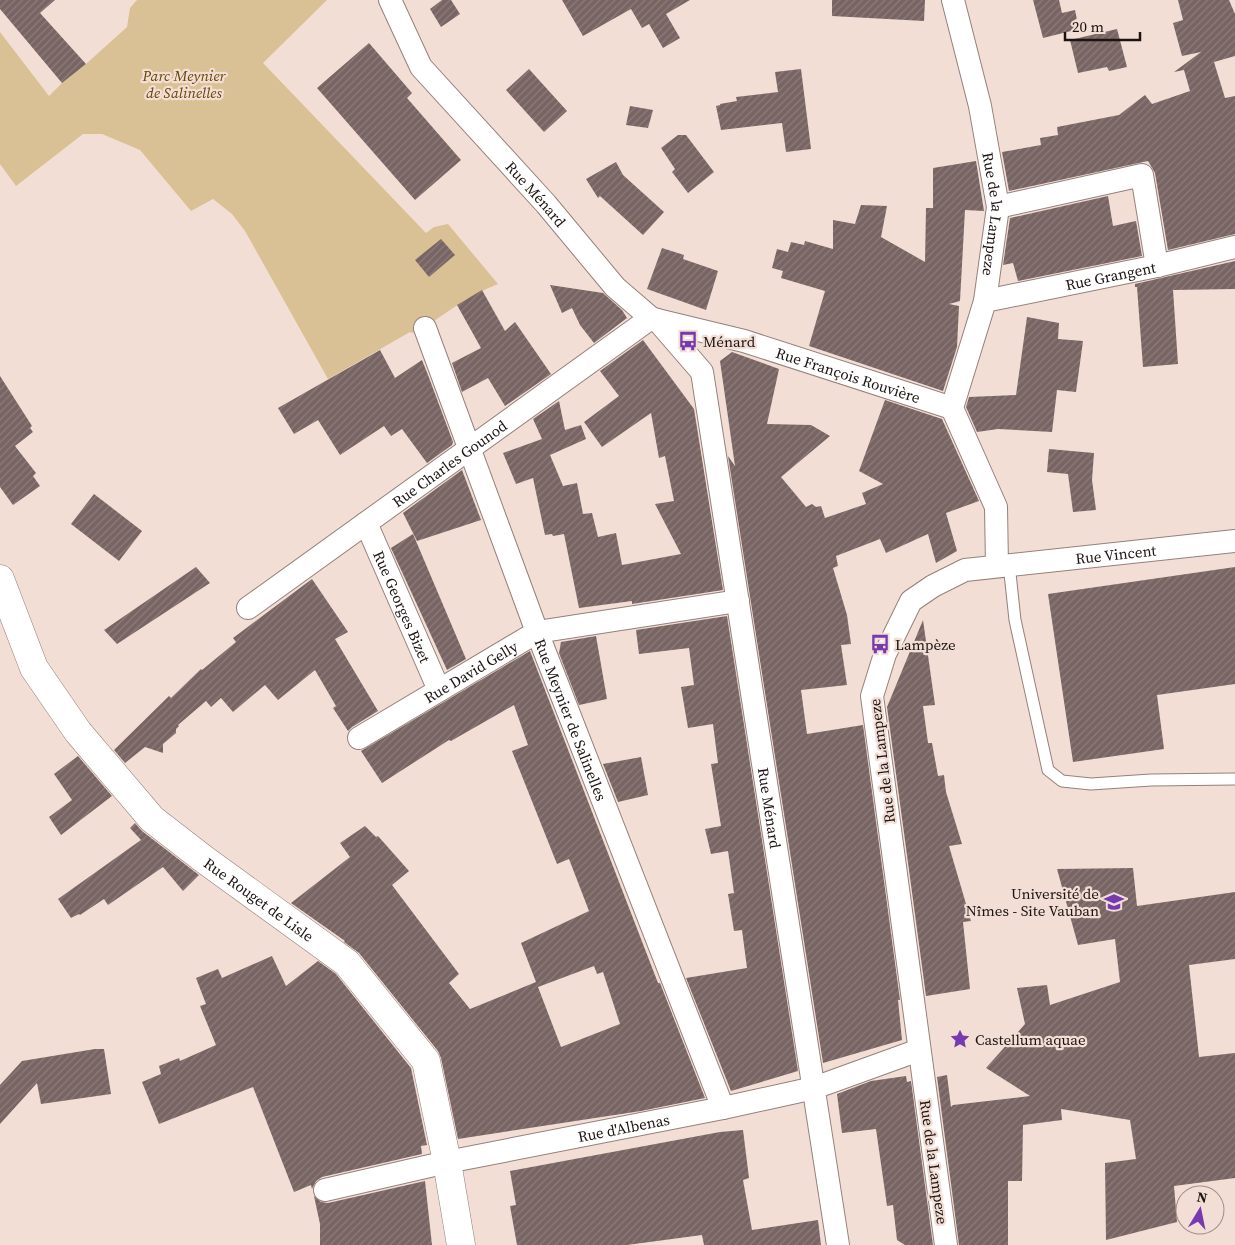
<svg xmlns="http://www.w3.org/2000/svg" width="1235" height="1245" viewBox="0 0 1235 1245" font-family="'Source Serif 4',serif">
<defs>
<pattern id="building-hatch" width="6" height="6" patternUnits="userSpaceOnUse" patternTransform="scale(1.25)"><rect width="6" height="6" fill="#786463"/><path d="M-1 1l2-2M0 6l6-6M5 7l2-2" fill="none" stroke="#8c7d7c"/></pattern>
</defs>
<rect width="100%" height="100%" fill="#f3ded6"/>
<!-- green -->
<path fill="#dac095" d="M 137,0 L 327,0 L 263,63 L 426,233 L 434,227 L 448,224 L 498,284 C 483,290 469,297 456,306 C 441,316 428,326 412,333 L 410,332 L 328,379 L 245,231 L 232,214 L 213,199 L 191,211 L 140,150 L 102,134 L 83,134 L 16,186 L 0,164 L 0,32 L 49,96 L 62,83 L 86,64 L 127,27 L 130,8 Z"/>
<!-- building -->
<g fill="url(#building-hatch)" fill-rule="evenodd">
<polygon points="0,0 55,0 40,13 86,64 62,83 0,9"/>
<polygon points="442,0 451,0 460,14 441,27 430,9"/>
<polygon points="562,0 690,0 666,14 680,38 663,48 649,24 642,28 631,9 583,36"/>
<polygon points="832,0 925,0 924,21 832,16"/>
<polygon points="1033,0 1059,0 1062,13 1075,10 1079,29 1043,38"/>
<polygon points="1178,0 1229,0 1235,14 1235,56 1214,62 1225,98 1235,96 1235,234 1168,250 1155,173 1148,161 1009,191 1002,152 1041,145 1040,138 1058,135 1057,127 1119,115 1145,95 1152,104 1190,91 1184,70 1174,72 1201,52 1182,56 1173,23 1183,20"/>
<polygon points="1117,29 1127,67 1109,71 1107,67 1078,73 1070,40"/>
<polygon points="369,43 412,93 407,98 461,160 415,200 317,88"/>
<polygon points="529,69 567,111 544,132 506,90"/>
<polygon points="801,69 811,149 786,152 782,123 721,130 716,106 720,105 720,104 737,101 736,97 778,92 775,72"/>
<polygon points="630,106 653,110 648,128 626,125"/>
<polygon points="678,135 686,135 714,172 688,193 672,172 675,169 661,148"/>
<polygon points="976,161 984,211 965,210 960,301 949,304 959,306 957,347 943,391 809,346 825,291 781,278 783,271 772,268 777,249 788,252 791,242 804,245 805,241 833,249 833,220 855,224 861,205 887,206 881,237 925,262 926,208 933,208 933,168"/>
<polygon points="616,162 623,175 664,212 643,235 600,196 598,198 586,179"/>
<polygon points="1108,196 1113,226 1136,221 1142,256 1018,281 1013,263 1003,265 1010,218"/>
<polygon points="441,239 455,255 429,277 415,260"/>
<polygon points="662,248 684,255 683,259 718,271 706,310 647,289"/>
<polygon points="1235,261 1235,289 1173,290 1178,364 1143,367 1137,287 1135,287 1135,284"/>
<polygon points="550,285 603,293 622,310 627,318 594,343 580,325 572,308 562,313"/>
<polygon points="482,290 505,331 515,322 551,374 505,406 488,378 462,392 452,363 481,348 457,305"/>
<polygon points="1027,317 1059,323 1058,339 1083,341 1076,392 1057,390 1052,432 998,429 977,432 966,407 969,397 1016,395"/>
<polygon points="643,340 694,409 723,590 632,604 632,601 579,608 564,534 553,536 552,534 545,535 533,478 516,484 503,453 542,439 533,419 559,401 565,430 581,425 586,439 550,455 563,486 577,483 583,514 592,513 598,537 616,533 622,565 681,554 655,504 674,501 665,456 659,458 651,413 602,447 584,422 619,396 600,371"/>
<polygon points="380,350 395,378 422,360 428,375 453,442 452,445 427,463 402,429 391,436 384,426 340,455 318,420 294,434 278,408"/>
<polygon points="732,352 779,369 767,424 811,425 830,436 781,477 806,507 812,504 816,507 821,506 825,518 866,504 862,493 883,484 859,471 885,400 942,419 979,501 946,513 957,551 936,563 928,534 886,553 880,539 836,556 838,566 833,568 847,615 851,644 841,645 847,685 801,690 807,734 863,725 900,1000 898,1000 902,1040 823,1063 728,456 735,466 720,361"/>
<polygon points="0,376 32,426 30,428 33,432 15,446 36,473 33,476 40,486 13,505 0,487"/>
<polygon points="1049,449 1094,453 1092,480 1096,510 1073,512 1068,474 1047,472"/>
<polygon points="462,470 481,520 417,541 403,513"/>
<polygon points="94,494 142,531 119,561 71,524"/>
<polygon points="413,534 466,659 447,670 391,548"/>
<polygon points="196,567 210,583 117,644 104,630"/>
<polygon points="1235,567 1235,684 1157,695 1164,749 1073,762 1048,594"/>
<polygon points="312,579 348,632 335,639 378,711 352,727 348,731 333,708 336,706 315,670 278,700 265,685 233,712 221,698 211,707 206,701 178,725 179,726 176,729 176,733 163,744 163,753 145,747 125,763 114,750 169,696 171,698 201,669 202,670 236,642 233,638"/>
<polygon points="727,616 798,1071 731,1091 686,978 747,968 742,930 734,931 728,894 734,893 728,851 711,854 705,829 721,826 711,764 718,763 713,724 688,728 681,687 694,685 689,648 639,654 636,630"/>
<polygon points="923,620 935,705 923,706 928,743 932,743 938,776 944,775 946,792 962,844 949,846 971,921 963,922 970,989 926,996 887,707"/>
<polygon points="596,636 607,699 579,705 559,653 561,642"/>
<path d="M 530,651 L 658,983 L 660,983 L 705,1098 L 641,1111 L 458,1139 L 441,1058 L 438,1051 L 359,953 L 344,942 L 345,941 L 291,903 L 350,857 L 340,843 L 365,826 L 376,837 L 378,836 L 409,871 L 392,885 L 459,974 L 449,983 L 470,1009 L 536,982 L 521,943 L 589,911 L 569,859 L 557,864 L 512,751 L 528,745 L 514,705 L 451,741 L 449,740 L 382,783 L 361,751 ZM 594,966 L 597,974 L 603,972 L 620,1024 L 561,1047 L 538,987 Z"/>
<polygon points="78,756 112,796 61,835 49,817 72,800 54,774"/>
<polygon points="641,757 648,795 618,802 603,764"/>
<polygon points="135,823 142,831 199,875 183,891 163,867 108,905 104,899 80,915 79,914 71,918 58,899 141,840 130,828"/>
<polygon points="1133,868 1137,906 1235,892 1235,959 1189,965 1199,1057 1235,1053 1235,1178 1174,1186 1177,1222 1106,1240 1105,1163 1136,1159 1130,1120 1061,1109 1062,1120 1023,1125 1022,1181 1008,1181 1008,1245 959,1245 937,1077 947,1075 951,1107 953,1105 1030,1096 986,1068 1025,1024 1017,988 1047,985 1050,1005 1120,982 1115,939 1078,945 1057,869"/>
<polygon points="272,956 286,986 318,961 336,974 411,1068 427,1145 421,1146 422,1154 322,1177 316,1181 312,1189 311,1185 294,1192 253,1087 159,1124 142,1082 161,1074 159,1066 179,1058 180,1061 216,1045 200,1006 206,1004 196,978 218,969 222,978"/>
<polygon points="95,1049 104,1049 111,1094 41,1104 37,1083 0,1124 0,1085 22,1061"/>
<polygon points="906,1076 907,1082 911,1081 933,1245 905,1245 897,1240 893,1205 887,1206 876,1129 842,1133 837,1094 871,1081"/>
<polygon points="743,1130 749,1178 743,1180 752,1230 818,1220 821,1245 704,1245 702,1235 627,1245 517,1245 510,1206 516,1205 510,1171 720,1132"/>
<polygon points="425,1181 432,1245 320,1245 320,1224 314,1196 321,1202 328,1203"/>
</g>
<g fill="none" stroke-linecap="round" stroke-linejoin="round">
<defs>
<polyline id="lane" points="1009,564 1015,620 1048,770 1062,781 1091,784 1151,780 1235,779"/>
<g id="street">
<path id="s1" d="M 390,0 L 421,67 L 546,204 L 615,287 L 651,318 L 657,320 L 702,372 L 838,1245"/>
<path id="s2" d="M 953,0 L 980,106 L 998,207 L 985,301 L 952,408 L 996,507 L 997,566"/>
<polyline points="998,207 1142,175 1157,266"/>
<path id="s3" d="M 985,301 L 1157,266 L 1235,247"/>
<path id="s4" d="M 657,320 L 744,341 L 952,408"/>
<path id="s5" d="M 425,328 L 537,632 L 723,1108"/>
<path id="s6" d="M 366,523 L 439,690"/>
<path id="s7" d="M 248,608 L 651,318"/>
<path id="s8" d="M 359,738 L 537,632 L 738,601"/>
<path id="s9" d="M 325,1190 L 447,1162 L 723,1108 L 814,1088 L 919,1050"/>
<path id="s10" d="M 946,1245 L 872,696 L 885,654 L 911,601 L 933,586 L 965,570 L 1235,541"/>
</g>
<g id="secondary">
<path id="s11" d="M 0,579 L 34,668 L 78,732 L 152,819 L 205,860 L 347,963 L 426,1061 L 447,1162 L 461,1245"/>
</g>
</defs>
<!-- lane casing -->
<use href="#lane" stroke="#94817a" stroke-width="13"/>
<!-- street casing -->
<use href="#street" stroke="#94817a" stroke-width="24"/>
<!-- secondary casing -->
<use href="#secondary" stroke="#94817a" stroke-width="29"/>
<!-- lane -->
<use href="#lane" stroke="#fff" stroke-width="11"/>
<!-- street -->
<use href="#street" stroke="#fff" stroke-width="22"/>
<!-- secondary -->
<use href="#secondary" stroke="#fff" stroke-width="28"/>
</g>
<!-- icons -->
<defs>
<symbol id="bus-bare" viewBox="-9 -9 18 18"><path d="M-5-6H5V4H4V6H2V4H-2V6H-4V4H-5ZM-3.5-4V0h7V-4ZM-3.5 1.2v1.5H-2V1.2ZM2 1.2v1.5H3.5V1.2Z" fill="#763aaf" stroke="#f3ded6" stroke-width="2.5" paint-order="stroke"/></symbol>
<symbol id="university-bare" viewBox="-9 -9 18 18"><path d="M0-5L7-2L0 1L-7-2ZM-4 1L0 2.5L4 1V4Q0 6-4 4Z" fill="#763aaf" stroke="#f3ded6" stroke-width="2.5" paint-order="stroke"/></symbol>
<symbol id="sight-bare" viewBox="-9 -9 18 18"><path d="M0-6L1.8-2.2L6-1.7L2.9 1.2L3.7 5.4L0 3.3L-3.7 5.4L-2.9 1.2L-6-1.7L-1.8-2.2Z" fill="#763aaf" stroke="#f3ded6" stroke-width="2.5" paint-order="stroke"/></symbol>
</defs>
<g fill-rule="evenodd">
<use href="#bus-bare" x="674" y="327" width="28" height="28"/>
<use href="#bus-bare" x="866" y="630" width="28" height="28"/>
<use href="#university-bare" x="1100" y="888" width="28" height="28"/>
<use href="#sight-bare" x="946" y="1025" width="28" height="28"/>
</g>
<g text-anchor="middle" dominant-baseline="central" stroke-width="4.5" stroke-linejoin="round" paint-order="stroke">
<!-- park labels -->
<g font-size="15" font-style="italic" fill="#664702" stroke="#f3ded6">
<text x="184" y="75">Parc Meynier<tspan x="184" dy="17">de Salinelles</tspan></text>
</g>
<!-- street labels -->
<g font-size="15" fill="#1c1412" stroke="#f3ded6">
<text stroke="none"><textPath href="#s1" startOffset="245">Rue Ménard</textPath></text>
<text stroke="none"><textPath href="#s2" startOffset="219">Rue de la Lampeze</textPath></text>
<text stroke="none"><textPath href="#s3" startOffset="128">Rue Grangent</textPath></text>
<text stroke="none"><textPath href="#s4" startOffset="199">Rue François Rouvière</textPath></text>
<text stroke="none"><textPath href="#s7" startOffset="248">Rue Charles Gounod</textPath></text>
<text stroke="none"><textPath href="#s10" startOffset="871">Rue Vincent</textPath></text>
<text stroke="none"><textPath href="#s6" startOffset="91">Rue Georges Bizet</textPath></text>
<text stroke="none"><textPath href="#s8" startOffset="130">Rue David Gelly</textPath></text>
<text stroke="none"><textPath href="#s5" startOffset="418">Rue Meynier de Salinelles</textPath></text>
<text transform="translate(882 761) rotate(-97)">Rue de la Lampeze</text>
<text stroke="none"><textPath href="#s1" startOffset="931">Rue Ménard</textPath></text>
<text stroke="none"><textPath href="#s11" startOffset="421">Rue Rouget de Lisle</textPath></text>
<text stroke="none"><textPath href="#s9" startOffset="305">Rue d'Albenas</textPath></text>
<text transform="translate(934 1162) rotate(82)">Rue de la Lampeze</text>
</g>
<!-- poi labels -->
<g font-size="15" fill="#1c1412" stroke="#f3ded6" text-anchor="start">
<text x="703" y="341">Ménard</text>
<text x="895" y="644">Lampèze</text>
<text x="1099" y="893" text-anchor="end">Université de<tspan x="1099" dy="17">Nîmes - Site Vauban</tspan></text>
<text x="975" y="1039">Castellum aquae</text>
</g>
</g>
<!-- north arrow -->
<g transform="translate(1200 1210) rotate(10)"><circle r="24" fill="#f3ded6" stroke="#9d8d88"/>
<path d="M0-4L9 19L0 12L-9 19Z" fill="#763aaf"/>
<text y="-8" font-size="14" font-weight="bold" text-anchor="middle" fill="#1c1412">N</text>
</g>
<!-- scale -->
<path d="M1065 32v8h75v-8" fill="none" stroke="#1c1412" stroke-width="2.5"/>
<text x="1072" y="32" font-size="15" fill="#1c1412" stroke="#f3ded6" stroke-width="4" paint-order="stroke">20 m</text>
</svg>
